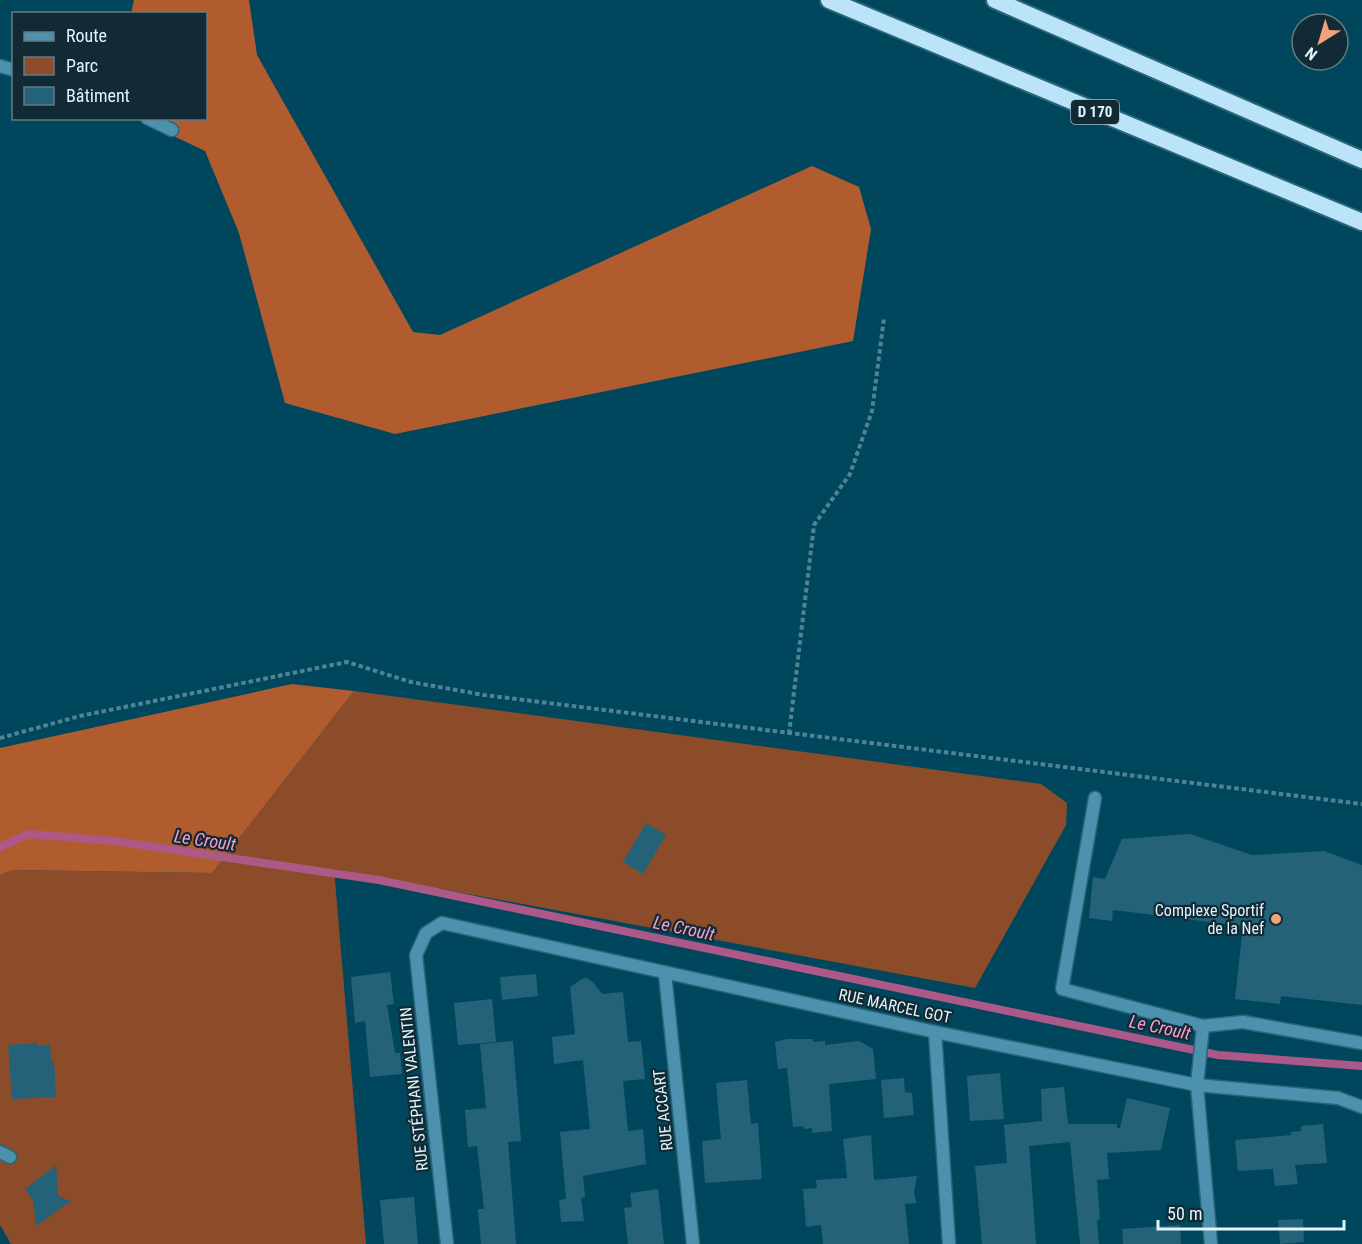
<svg xmlns="http://www.w3.org/2000/svg" width="1362" height="1244" viewBox="0 0 1362 1244" font-family="'Roboto Condensed',sans-serif">
<rect width="100%" height="100%" fill="#00475d"/>
<!-- green -->
<polygon fill="#8d4c29" points="354,691 1041,784 1067,803 1066,825 975,988 334,869 366,1244 11,1244 0,1225 0,875 13,870 212,873"/>
<!-- forest -->
<g fill="#b05c2f">
<polygon points="134,0 249,0 257,55 413,332 440,335 812,166 859,187 871,229 853,341 395,434 285,403 239,233 205,151 138,119 206,118 206,14 131,14"/>
<polygon points="292,684 354,691 212,873 13,870 0,875 0,748"/>
</g>
<g fill="none" stroke-linecap="round" stroke-linejoin="round">
<!-- stream -->
<polyline stroke="#ad5987" stroke-width="8" points="0,847 29,834 114,841 379,880 1218,1055 1362,1066"/>
</g>
<!-- building -->
<g fill="#246279">
<polygon points="646,823 666,835 643,874 623,862"/>
<polygon points="1190,834 1252,855 1324,851 1362,865 1362,1005 1281,996 1280,1004 1235,999 1243,926 1113,910 1112,921 1089,918 1093,877 1105,879 1122,839"/>
<polygon points="390,972 394,1004 387,1005 395,1053 400,1053 402,1074 370,1077 365,1021 355,1023 351,977"/>
<polygon points="536,974 538,996 502,1000 500,977"/>
<polygon points="586,978 593,982 602,994 623,992 628,1042 641,1041 645,1079 623,1081 628,1131 643,1129 646,1164 583,1176 585,1197 581,1198 584,1221 561,1222 559,1200 566,1199 560,1132 590,1129 583,1060 554,1064 552,1037 575,1034 570,987 582,979"/>
<polygon points="492,999 496,1042 458,1045 454,1003"/>
<polygon points="787,1039 813,1039 813,1042 825,1041 825,1045 859,1041 873,1049 876,1079 829,1084 832,1131 812,1133 812,1128 804,1129 803,1126 793,1127 787,1068 778,1069 775,1042"/>
<polygon points="513,1041 521,1141 508,1142 516,1244 481,1244 478,1209 484,1209 477,1146 468,1147 465,1110 486,1108 480,1044"/>
<polygon points="38,1043 38,1046 50,1044 51,1061 54,1061 56,1097 12,1099 8,1045"/>
<polygon points="1000,1073 1004,1119 970,1121 967,1076"/>
<polygon points="904,1078 905,1092 912,1093 914,1115 884,1118 881,1080"/>
<polygon points="747,1080 751,1124 758,1123 762,1179 705,1183 702,1141 721,1139 716,1083"/>
<polygon points="1064,1087 1068,1124 1117,1124 1117,1128 1120,1128 1127,1098 1170,1108 1161,1150 1107,1153 1109,1179 1097,1180 1100,1219 1097,1220 1099,1244 1080,1244 1070,1142 1029,1146 1036,1244 982,1244 975,1166 1007,1163 1004,1125 1042,1121 1041,1089"/>
<polygon points="1323,1124 1327,1163 1295,1165 1298,1184 1275,1186 1273,1169 1238,1171 1235,1140 1291,1135 1291,1132 1301,1131 1301,1126"/>
<polygon points="871,1135 874,1180 917,1176 914,1191 916,1203 905,1204 909,1244 823,1244 821,1225 806,1227 803,1189 817,1188 816,1180 847,1178 843,1139"/>
<polygon points="56,1165 58,1196 71,1201 36,1226 33,1200 25,1189"/>
<polygon points="658,1189 664,1244 628,1244 624,1208 632,1207 630,1193"/>
<polygon points="414,1197 418,1244 384,1244 380,1200"/>
<polygon points="1303,1219 1304,1242 1280,1244 1278,1220"/>
<polygon points="1180,1225 1181,1244 1123,1244 1122,1229"/>
</g>
<g fill="none" stroke-linecap="round" stroke-linejoin="round">
<defs>
<g id="service">
<polyline points="0,66 14,70"/>
<polyline points="147,118 172,130"/>
<polyline points="1095,798 1062,989 1203,1026 1243,1022 1362,1043"/>
<polyline points="1197,1085 1203,1026"/>
<polyline points="0,1152 10,1157"/>
</g>
<g id="minor">
<polyline points="665,974 693,1244"/>
<polyline points="935,1032 949,1244"/>
<polyline points="1197,1085 1211,1244"/>
<polyline points="447,1244 416,955 426,933 442,923 935,1032 1197,1085 1338,1098 1362,1107"/>
</g>
<g id="trunk">
<polyline points="829,0 1362,222"/>
<polyline points="995,0 1362,160"/>
</g>
</defs>
<!-- service casing -->
<use href="#service" stroke="#29667a" stroke-width="15"/>
<!-- minor casing -->
<use href="#minor" stroke="#29667a" stroke-width="15"/>
<!-- trunk casing -->
<use href="#trunk" stroke="#29667a" stroke-width="20"/>
<!-- path -->
<g stroke="#508495" stroke-width="4" stroke-dasharray="4.5 3" stroke-linecap="butt">
<polyline points="789,734 814,525 850,474 872,411 884,318"/>
<polyline points="0,738 80,716 347,662 411,682 484,695 1362,804"/>
</g>
<!-- service -->
<use href="#service" stroke="#4c92af" stroke-width="12"/>
<!-- minor -->
<use href="#minor" stroke="#4c92af" stroke-width="12"/>
<!-- trunk -->
<use href="#trunk" stroke="#bce4f8" stroke-width="16"/>
</g>
<!-- markers -->
<circle fill="#f0a27a" stroke="#112a34" stroke-width="2" cx="1276" cy="919" r="6"/>
<g text-anchor="middle" dominant-baseline="central" stroke-width="4.5" stroke-linejoin="round" paint-order="stroke">
<!-- shield labels -->
<rect fill="#112a34" stroke="#a3b7c0" stroke-width="1.5" x="1071" y="100" width="48" height="24" rx="4.5"/>
<g font-size="15" font-weight="bold" fill="#e2f4fc">
<text x="1095" y="112">D 170</text>
</g>
<!-- poi labels -->
<g font-size="16" fill="#e2f4fc" stroke="#112a34" text-anchor="end">
<text x="1264" y="910">Complexe Sportif<tspan x="1264" dy="18">de la Nef</tspan></text>
</g>
<!-- street labels -->
<g font-size="16" fill="#e2f4fc" stroke="#112a34">
<text transform="translate(895 1006) rotate(12)">RUE MARCEL GOT</text>
<text transform="translate(414 1089) rotate(-96)">RUE STÉPHANI VALENTIN</text>
<text transform="translate(663 1110) rotate(-96)">RUE ACCART</text>
</g>
<!-- water labels -->
<g font-size="18" font-style="italic" fill="#f89dcd" stroke="#112a34">
<text transform="translate(205 840) rotate(8)">Le Croult</text>
<text transform="translate(684 928) rotate(12)">Le Croult</text>
<text transform="translate(1160 1027) rotate(12)">Le Croult</text>
</g>
</g>
<!-- legend -->
<rect x="12" y="12" width="195" height="108" fill="#112a34" stroke="#657b84" stroke-width="1.5"/>
<rect x="24" y="32" width="30" height="9" fill="#4c92af" stroke="#657b84" stroke-width="1.5"/>
<text x="66" y="42" font-size="18" fill="#e2f4fc">Route</text>
<rect x="24" y="57" width="30" height="18" fill="#8d4c29" stroke="#657b84" stroke-width="1.5"/>
<text x="66" y="72" font-size="18" fill="#e2f4fc">Parc</text>
<rect x="24" y="87" width="30" height="18" fill="#246279" stroke="#657b84" stroke-width="1.5"/>
<text x="66" y="102" font-size="18" fill="#e2f4fc">Bâtiment</text>
<!-- north arrow -->
<g transform="translate(1320 42) rotate(217)"><circle r="28" fill="#112a34" stroke="#657b84" stroke-width="1.5"/>
<path d="M0-4.5L10 22L0 15L-10 22Z" fill="#f0a27a"/>
<text y="-9" font-size="16" font-weight="bold" text-anchor="middle" fill="#e2f4fc">N</text>
</g>
<!-- scale -->
<path d="M1158 1220v9h186v-9" fill="none" stroke="#e2f4fc" stroke-width="3"/>
<text x="1167" y="1220" font-size="18" fill="#e2f4fc" stroke="#112a34" stroke-width="4.5" paint-order="stroke">50 m</text>
</svg>
